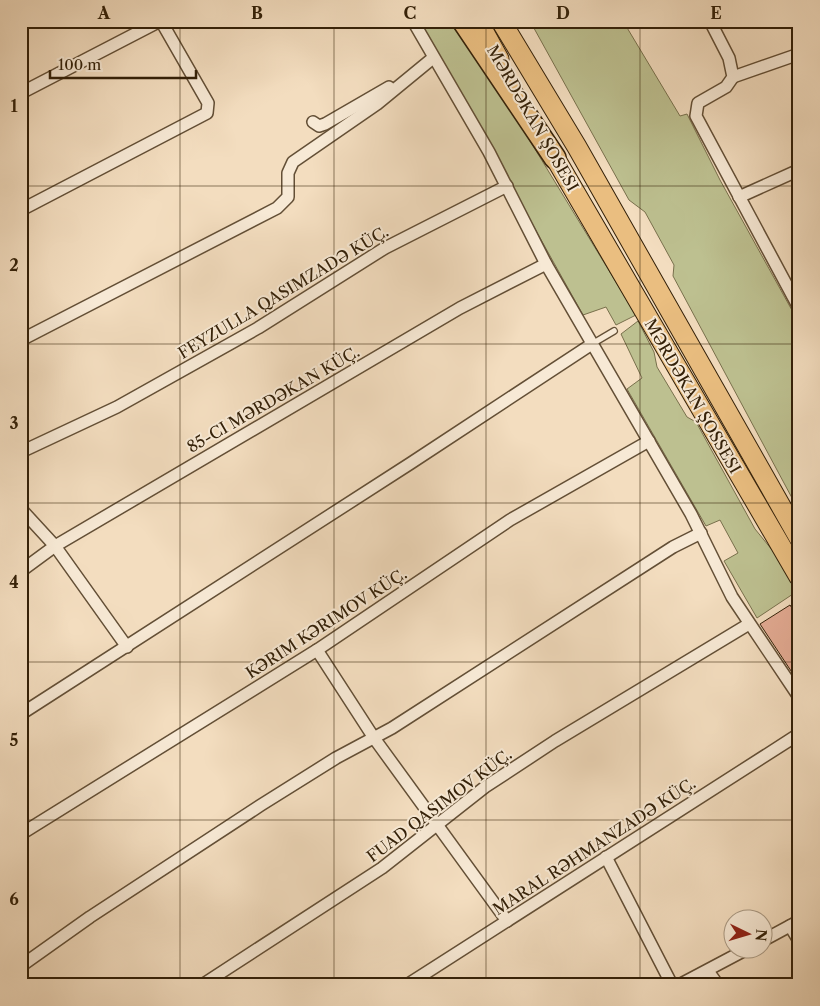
<svg xmlns="http://www.w3.org/2000/svg" width="820" height="1006" viewBox="0 0 820 1006" font-family="'Libre Caslon Text',serif">
<rect width="100%" height="100%" fill="#f3ddbf"/>
<filter id="stains"><feTurbulence type="fractalNoise" baseFrequency=".004" numOctaves="4"/><feColorMatrix values="0 0 0 0 .2 0 0 0 0 .09 0 0 0 0 .02 0 0 0 .5 -.17"/></filter>
<radialGradient id="worn" r=".72"><stop offset=".6" stop-color="#630" stop-opacity="0"/><stop offset="1" stop-color="#630" stop-opacity=".3"/></radialGradient>
<!-- green -->
<g fill="#bdc090" stroke="#78704c">
<polygon points="419,21 457,21 636,315 616,325 606,307 583,315"/>
<polygon points="530,21 623,21 680,116 687,114 720,180 799,323 799,511 673,276 674,265 645,212 629,200"/>
<polygon points="638,321 654,352 657,367 687,417 696,422 755,529 777,556 799,590 757,618 724,561 738,553 720,520 706,526 627,389 642,378 621,334"/>
</g>
<!-- building -->
<polygon fill="#e5ac95" stroke="#332008" points="790,605 799,619 799,683 760,624"/>
<g fill="none" stroke-linecap="round" stroke-linejoin="round">
<defs>
<polyline id="service" points="592,344 614,331"/>
<g id="minor">
<polyline points="413,21 489,152 546,264 691,514 732,597 799,697"/>
<polyline points="710,21 729,58 733,77 726,87 698,103 696,116 799,308"/>
<polyline points="733,77 799,54"/>
<polyline points="21,93 160,21"/>
<polyline points="313,122 319,126 325,124 389,87"/>
<polyline points="739,197 799,170"/>
<polyline points="21,210 207,113 208,103 161,21"/>
<polyline points="21,340 277,208 288,197 288,173 293,162 377,104 433,58"/>
<polyline points="21,452 117,407 258,328 385,248 507,186"/>
<polyline points="21,509 55,546 127,647"/>
<polyline points="21,571 55,546 460,308 546,264"/>
<polyline points="317,650 374,738 507,921"/>
<polyline points="21,714 411,463 592,344"/>
<polyline points="21,834 317,650 510,520 649,441"/>
<polyline points="606,857 672,985"/>
<polyline points="790,926 799,941"/>
<polyline points="762,941 799,921"/>
<polyline points="21,966 90,917 261,805 336,758 392,728 673,547 701,533"/>
<polyline points="708,971 718,985"/>
<polyline points="202,985 382,868 485,787 555,741 749,624"/>
<polyline points="407,985 799,734"/>
<polyline points="679,985 749,948"/>
</g>
<g id="primary">
<polyline points="478,21 499,59"/>
<polyline points="501,21 577,147 799,538"/>
<polyline points="547,144 799,577"/>
</g>
<polyline id="motorway" points="463,21 555,158"/>
</defs>
<!-- service casing -->
<use href="#service" stroke="#634f36" stroke-width="8"/>
<!-- minor casing -->
<use href="#minor" stroke="#634f36" stroke-width="14"/>
<!-- primary casing -->
<use href="#primary" stroke="#332008" stroke-width="21"/>
<!-- motorway casing -->
<use href="#motorway" stroke="#332008" stroke-width="24"/>
<!-- service -->
<use href="#service" stroke="#f7e9d5" stroke-width="5.5"/>
<!-- minor -->
<use href="#minor" stroke="#f7e9d5" stroke-width="11"/>
<!-- primary -->
<use href="#primary" stroke="#eabe80" stroke-width="19"/>
<!-- motorway -->
<use href="#motorway" stroke="#eabe80" stroke-width="21"/>
</g>
<!-- grid -->
<path fill="none" stroke="#332008" stroke-width="1" stroke-opacity="0.55" d="M 180,21 L 180,985M 334,21 L 334,985M 486,21 L 486,985M 640,21 L 640,985M 21,186 L 799,186M 21,344 L 799,344M 21,503 L 799,503M 21,662 L 799,662M 21,820 L 799,820"/>
<g text-anchor="middle" dominant-baseline="central" stroke-width="4" stroke-linejoin="round" paint-order="stroke">
<!-- street labels -->
<g font-size="16" fill="#332008" stroke="#f7e9d5">
<text transform="translate(533 118) rotate(60)">MƏRDƏKAN ŞOSESI</text>
<text transform="translate(283 292) rotate(-31)">FEYZULLA QASIMZADƏ KÜÇ.</text>
<text transform="translate(693 396) rotate(60)">MƏRDƏKAN ŞOSSESI</text>
<text transform="translate(273 399) rotate(-30)">85-CI MƏRDƏKAN KÜÇ.</text>
<text transform="translate(326 623) rotate(-33)">KƏRIM KƏRIMOV KÜÇ.</text>
<text transform="translate(439 805) rotate(-37)">FUAD QASIMOV KÜÇ.</text>
<text transform="translate(594 846) rotate(-33)">MARAL RƏHMANZADƏ KÜÇ.</text>
</g>
</g>
<!-- margin -->
<rect width="820" height="1006" fill="none" stroke="#f3ddbf" stroke-width="55"/>
<!-- north arrow -->
<g transform="translate(748 934) rotate(95)"><circle r="24" fill="#f7e9d5" stroke="#a99983"/>
<path d="M0-4L9 19L0 12L-9 19Z" fill="#8f2418"/>
<text y="-8" font-size="14" font-weight="bold" text-anchor="middle" fill="#332008">N</text>
</g>
<!-- scale -->
<path d="M50 70v8h146v-8" fill="none" stroke="#332008" stroke-width="2.5"/>
<text x="58" y="70" font-size="15" fill="#332008" stroke="#f7e9d5" stroke-width="4" paint-order="stroke">100 m</text>
<rect x="28" y="28" width="764" height="950" fill="none" stroke="#332008" stroke-width="2"/>
<g font-size="16" text-anchor="middle" font-weight="bold" fill="#332008">
<text x="104" y="19">A</text>
<text x="257" y="19">B</text>
<text x="410" y="19">C</text>
<text x="563" y="19">D</text>
<text x="716" y="19">E</text>
<text x="14" y="112">1</text>
<text x="14" y="271">2</text>
<text x="14" y="429">3</text>
<text x="14" y="588">4</text>
<text x="14" y="746">5</text>
<text x="14" y="905">6</text>
</g>
<rect width="100%" height="100%" filter="url(#stains)"/>
<rect width="100%" height="100%" fill="url(#worn)"/>
</svg>
